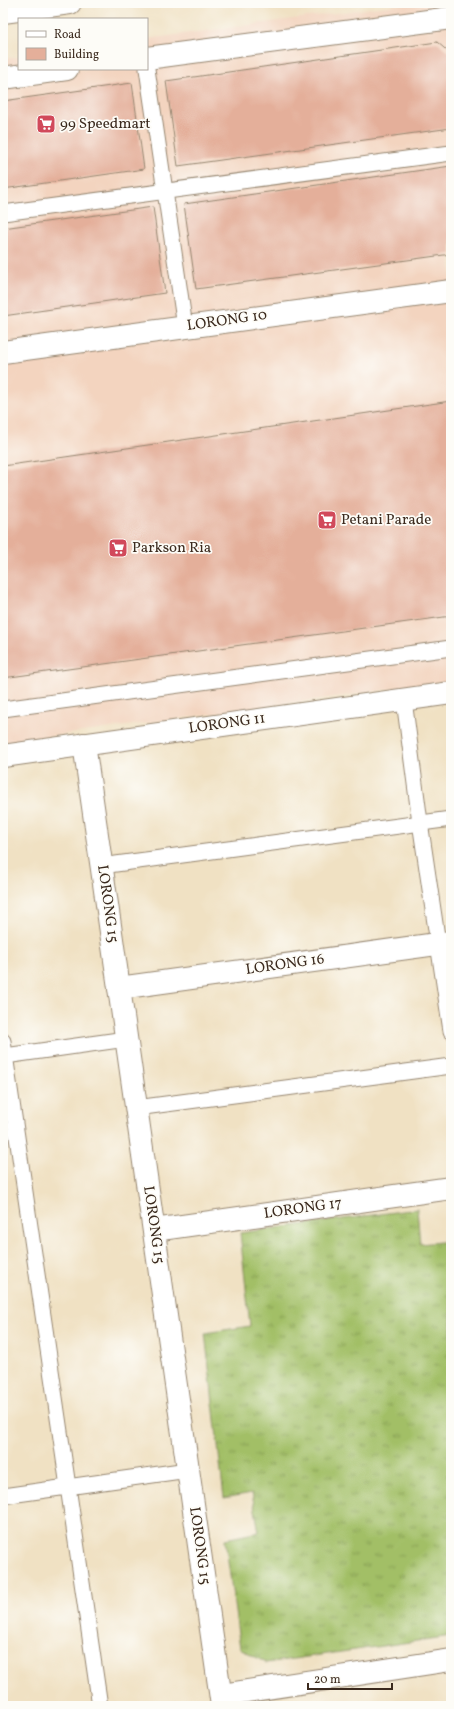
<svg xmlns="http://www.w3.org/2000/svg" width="454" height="1709" viewBox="0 0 454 1709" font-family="Vollkorn,serif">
<defs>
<pattern id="grass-tufts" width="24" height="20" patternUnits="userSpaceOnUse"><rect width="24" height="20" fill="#a2bf66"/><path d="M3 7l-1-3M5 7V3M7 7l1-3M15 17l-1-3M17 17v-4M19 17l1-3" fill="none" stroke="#859b53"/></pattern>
</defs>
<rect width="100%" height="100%" fill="#fdfcf7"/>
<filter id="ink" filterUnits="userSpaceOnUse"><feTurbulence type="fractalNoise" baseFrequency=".025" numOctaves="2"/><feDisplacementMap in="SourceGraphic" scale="8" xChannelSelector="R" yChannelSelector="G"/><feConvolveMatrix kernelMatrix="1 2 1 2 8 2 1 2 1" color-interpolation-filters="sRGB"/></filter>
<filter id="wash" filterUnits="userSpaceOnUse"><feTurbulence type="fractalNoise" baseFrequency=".012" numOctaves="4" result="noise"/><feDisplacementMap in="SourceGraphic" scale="16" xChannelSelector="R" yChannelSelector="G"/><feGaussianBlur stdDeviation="0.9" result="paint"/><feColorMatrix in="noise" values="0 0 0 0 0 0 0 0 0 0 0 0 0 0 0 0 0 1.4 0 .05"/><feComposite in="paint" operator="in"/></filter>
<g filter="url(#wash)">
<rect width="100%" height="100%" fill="#f0e1c3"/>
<!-- built -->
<polygon fill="#f3d4bf" points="410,3 451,3 451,681 3,743 3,59 19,57 19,69 147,69 147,39"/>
<!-- grass -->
<polygon fill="url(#grass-tufts)" stroke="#6e7442" points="417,1209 420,1244 451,1241 451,1636 266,1663 240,1648 225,1539 259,1532 252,1493 224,1498 205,1333 250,1326 240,1233"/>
<g id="blocks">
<!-- building -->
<g fill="#e4af9a">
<polygon points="437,42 451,54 451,128 178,166 166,81"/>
<polygon points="132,83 144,169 3,189 3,101"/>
<polygon points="451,166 451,254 196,289 184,204"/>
<polygon points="153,207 165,293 3,316 3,228"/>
<polygon points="451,401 451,616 3,678 3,466"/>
</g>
</g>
</g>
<g filter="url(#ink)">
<use href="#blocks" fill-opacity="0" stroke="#968670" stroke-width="1"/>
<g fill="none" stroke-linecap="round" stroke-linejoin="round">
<defs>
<g id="service">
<polyline points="147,69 185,327"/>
<polyline points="3,213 451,153"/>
<polyline points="404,700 420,822 451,1031"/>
<polyline points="3,709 451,648"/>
<polyline points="101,866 451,819"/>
<polyline points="3,1041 100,1706"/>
<polyline points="5,1056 126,1039"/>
<polyline points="136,1108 451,1066"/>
<polyline points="3,1496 188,1470"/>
</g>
<g id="minor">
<polyline points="3,12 70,3"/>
<polyline points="147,58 451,18"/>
<polyline points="3,78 67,69"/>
<polyline points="3,352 451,291"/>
<polyline points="84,744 222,1706"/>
<polyline points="3,756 451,693"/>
<polyline points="119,988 451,942"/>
<polyline points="154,1230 451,1188"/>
<polyline points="221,1695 451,1660"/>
</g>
</defs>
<!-- service casing -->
<use href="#service" stroke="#968670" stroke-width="17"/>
<!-- minor casing -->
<use href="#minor" stroke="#968670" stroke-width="24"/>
<!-- service -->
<use href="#service" stroke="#fff" stroke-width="15"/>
<!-- minor -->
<use href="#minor" stroke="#fff" stroke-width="22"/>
</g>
</g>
<!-- icons -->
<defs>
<symbol id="supermarket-square" viewBox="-11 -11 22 22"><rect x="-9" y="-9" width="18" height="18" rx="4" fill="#d1495b" stroke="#fdfcf7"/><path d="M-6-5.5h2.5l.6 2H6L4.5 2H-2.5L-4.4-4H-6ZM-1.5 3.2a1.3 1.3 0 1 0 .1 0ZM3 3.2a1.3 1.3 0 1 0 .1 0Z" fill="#fff"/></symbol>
</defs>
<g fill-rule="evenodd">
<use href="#supermarket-square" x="35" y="113" width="22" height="22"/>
<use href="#supermarket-square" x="316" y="509" width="22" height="22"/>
<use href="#supermarket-square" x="107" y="537" width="22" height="22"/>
</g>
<g text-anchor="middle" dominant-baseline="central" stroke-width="3.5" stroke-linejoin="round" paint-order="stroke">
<!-- poi labels -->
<g font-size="15" fill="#3b2a1e" stroke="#fdfcf7" text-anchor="start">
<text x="60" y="124">99 Speedmart</text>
<text x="341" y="520">Petani Parade</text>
<text x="132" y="548">Parkson Ria</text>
</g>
<!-- street labels -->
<g font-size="15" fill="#3b2a1e" stroke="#fdfcf7">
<text transform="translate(227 321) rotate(-8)">LORONG 10</text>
<text transform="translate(227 724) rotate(-8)">LORONG 11</text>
<text transform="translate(107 904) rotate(82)">LORONG 15</text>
<text transform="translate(285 965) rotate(-8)">LORONG 16</text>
<text transform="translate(303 1209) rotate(-8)">LORONG 17</text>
<text transform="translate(153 1225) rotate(82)">LORONG 15</text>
<text transform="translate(199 1546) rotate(82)">LORONG 15</text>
</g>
</g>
<!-- margin -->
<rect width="454" height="1709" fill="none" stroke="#fdfcf7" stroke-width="16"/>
<!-- legend -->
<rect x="18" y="18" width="130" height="52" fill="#fdfcf7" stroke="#afa8a0"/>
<rect x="26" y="31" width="20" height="6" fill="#ffffff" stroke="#afa8a0"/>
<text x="54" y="38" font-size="12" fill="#3b2a1e">Road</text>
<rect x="26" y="48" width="20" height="12" fill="#e4af9a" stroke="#afa8a0"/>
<text x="54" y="58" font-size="12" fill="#3b2a1e">Building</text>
<!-- scale -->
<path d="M308 1683v6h84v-6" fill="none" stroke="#3b2a1e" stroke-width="2"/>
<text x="314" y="1683" font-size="12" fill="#3b2a1e" stroke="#fdfcf7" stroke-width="3" paint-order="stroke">20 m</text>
</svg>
